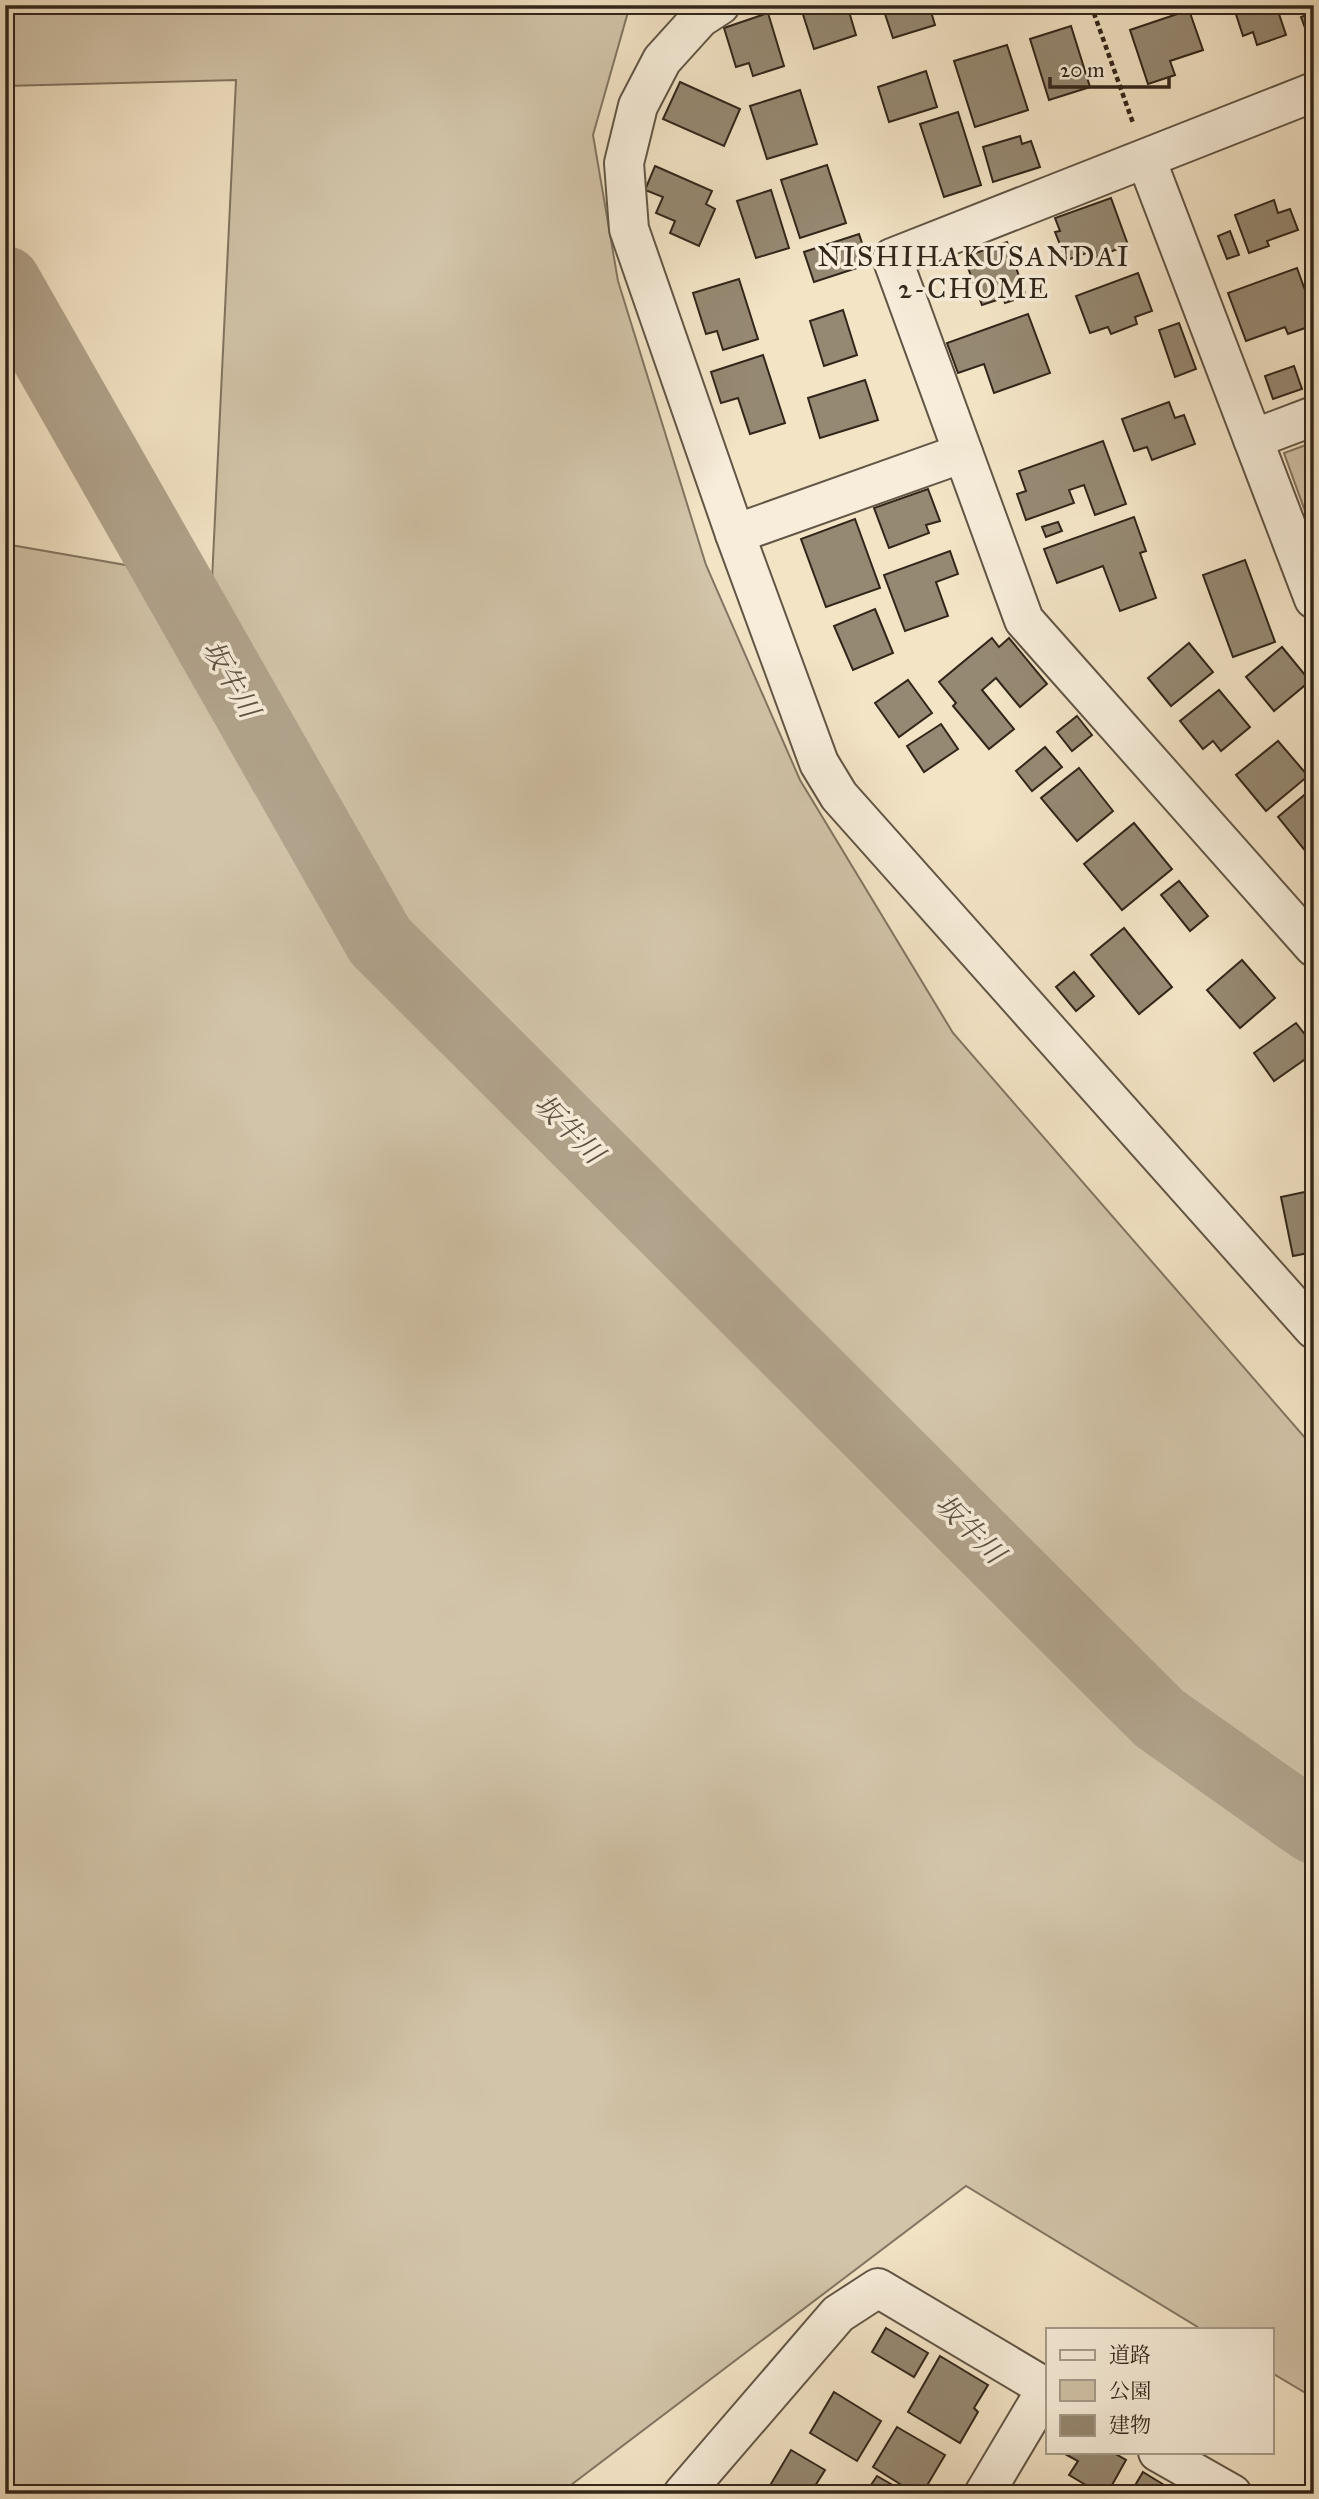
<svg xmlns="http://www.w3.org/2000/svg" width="1319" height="2499" viewBox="0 0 1319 2499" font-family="'IM FELL Great Primer','Noto Serif JP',serif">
<rect width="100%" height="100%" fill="#f3e4c6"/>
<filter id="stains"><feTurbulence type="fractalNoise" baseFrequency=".00286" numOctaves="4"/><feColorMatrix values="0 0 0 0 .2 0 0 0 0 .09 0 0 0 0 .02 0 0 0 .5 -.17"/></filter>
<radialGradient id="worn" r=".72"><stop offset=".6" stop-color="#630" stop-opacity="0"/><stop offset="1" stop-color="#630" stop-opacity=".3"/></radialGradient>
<!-- green -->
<g fill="#d2c4a9" stroke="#827562" stroke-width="2">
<polygon points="5,5 630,5 593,135 618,281 706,565 800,780 953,1033 1314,1448 1314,2398 1272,2373 1272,2329 1201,2329 966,2186 559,2494 5,2494 5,544 212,580 236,80 5,86"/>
<polygon points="1314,442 1314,536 1284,453"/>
</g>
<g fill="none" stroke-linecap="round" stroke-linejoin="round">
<!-- river -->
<polyline stroke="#b1a38c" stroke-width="72" points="5,282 380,941 1159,1718 1314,1828"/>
</g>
<!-- building -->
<g fill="#968973" stroke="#32261a" stroke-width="2">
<polygon points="800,5 847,5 856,35 814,49"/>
<polygon points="882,5 929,5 935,25 893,38"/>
<polygon points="1233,5 1276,5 1286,35 1257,45 1253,32 1243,36"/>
<polygon points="1189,10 1203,50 1170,61 1175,75 1148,84 1130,30"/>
<polygon points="1314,12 1314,52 1301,17"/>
<polygon points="768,13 784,66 753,76 749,63 736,67 724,28"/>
<polygon points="1071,26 1090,87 1049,100 1030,39"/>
<polygon points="1007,45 1028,110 975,127 954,61"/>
<polygon points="926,71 937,107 889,122 878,87"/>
<polygon points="680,82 740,109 724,146 663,119"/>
<polygon points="800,90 817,144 767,159 750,106"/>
<polygon points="958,112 981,185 944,197 920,124"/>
<polygon points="1020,136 1022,144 1031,141 1040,167 993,182 983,147"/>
<polygon points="827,165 846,223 800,238 781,180"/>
<polygon points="655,166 712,191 706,204 715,209 699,246 670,233 675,221 656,213 663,197 645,190"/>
<polygon points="771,190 789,248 756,258 737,201"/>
<polygon points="1111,198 1128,245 1097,257 1095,250 1070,259 1067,251 1063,252 1055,232 1060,231 1055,218"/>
<polygon points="1274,200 1278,213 1290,209 1298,230 1267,241 1269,246 1249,253 1235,215"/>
<polygon points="1230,231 1239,255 1227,259 1218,236"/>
<polygon points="859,234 869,264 814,282 804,252"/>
<polygon points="1007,242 1026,296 1005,303 1003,298 982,305 964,257"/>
<polygon points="1297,268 1314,315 1306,320 1308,327 1288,334 1285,327 1246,341 1228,293"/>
<polygon points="1138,273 1152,311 1135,317 1137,324 1111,334 1108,327 1090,333 1076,296"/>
<polygon points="739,279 758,339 723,350 717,331 706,334 693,293"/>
<polygon points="843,310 857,355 824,366 810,321"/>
<polygon points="1028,314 1050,373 994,393 984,364 958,373 947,343"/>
<polygon points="1179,323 1196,369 1175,377 1159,330"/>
<polygon points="763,355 785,423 750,434 738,398 721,403 711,372"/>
<polygon points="1294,366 1302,389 1273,399 1265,376"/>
<polygon points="865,380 878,420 820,438 808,398"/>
<polygon points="1169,402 1175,418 1184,415 1195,444 1152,460 1147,447 1134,451 1122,419"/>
<polygon points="1103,441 1126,504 1095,515 1084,485 1069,490 1074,503 1026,520 1017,494 1026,491 1019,471"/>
<polygon points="928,489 940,521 926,525 929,533 889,548 874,508"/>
<polygon points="1134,517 1146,551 1140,553 1156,598 1120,611 1103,566 1057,583 1044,549"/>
<polygon points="855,519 880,588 826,607 801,539"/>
<polygon points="1058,522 1062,531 1046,537 1042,527"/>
<polygon points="950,551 958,574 936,582 948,616 905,631 884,575"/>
<polygon points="1245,560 1275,642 1233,657 1203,575"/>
<polygon points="875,609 893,653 853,670 834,626"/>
<polygon points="992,638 999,647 1009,638 1047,684 1020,707 996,678 982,690 1014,729 989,749 953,706 956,703 939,682"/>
<polygon points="1189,643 1213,672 1171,706 1148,678"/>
<polygon points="1282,647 1310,681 1274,711 1246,677"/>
<polygon points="908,680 932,713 899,737 875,703"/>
<polygon points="1219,690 1250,727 1221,751 1213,741 1203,749 1180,721"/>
<polygon points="1077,716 1092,735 1072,751 1057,732"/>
<polygon points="941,724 958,749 924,772 907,746"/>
<polygon points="1278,741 1308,776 1266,811 1236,775"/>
<polygon points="1045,747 1062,767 1032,791 1016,771"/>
<polygon points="1079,768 1113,811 1077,841 1041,798"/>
<polygon points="1314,787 1314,855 1311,858 1278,817"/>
<polygon points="1134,823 1172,869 1122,910 1084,864"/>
<polygon points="1179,881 1208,916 1190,931 1161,895"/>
<polygon points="1124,928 1172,987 1139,1014 1091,955"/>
<polygon points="1242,960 1275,998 1240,1028 1207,990"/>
<polygon points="1074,972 1094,996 1076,1011 1056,987"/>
<polygon points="1296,1023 1314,1046 1314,1053 1274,1081 1254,1053"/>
<polygon points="1314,1190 1314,1252 1293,1256 1281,1197"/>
<polygon points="886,2328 928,2353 914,2377 872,2352"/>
<polygon points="940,2356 988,2385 974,2408 978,2412 960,2443 908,2412"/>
<polygon points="834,2392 881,2421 857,2461 810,2433"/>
<polygon points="897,2427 945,2455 922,2494 916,2494 873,2467"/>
<polygon points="791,2450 825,2470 810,2494 765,2494"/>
<polygon points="1066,2452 1112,2452 1126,2460 1107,2494 1101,2494 1069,2475 1078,2461 1065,2454"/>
<polygon points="1143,2472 1156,2480 1179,2494 1130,2494"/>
<polygon points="877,2476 908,2494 886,2494 871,2485"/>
</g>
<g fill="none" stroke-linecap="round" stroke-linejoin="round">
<defs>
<g id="minor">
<polyline points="720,5 700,18 662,60 638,106 624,163 629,229 735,534 819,763 839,796 1314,1329"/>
<polyline points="1314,92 892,258 1024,620 1314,947"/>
<polyline points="1146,159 1314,599"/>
<polyline points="1253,439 1314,416"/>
<polyline points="735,534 963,453"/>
<polyline points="1158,2452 1232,2494"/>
<polyline points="683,2494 838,2314 878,2288 1048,2389"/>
<polyline points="984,2494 1047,2388"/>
</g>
</defs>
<!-- minor casing -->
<use href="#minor" stroke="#625645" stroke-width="42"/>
<!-- path -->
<polyline stroke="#32261a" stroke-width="4.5" stroke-dasharray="5 3.5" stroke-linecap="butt" points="1091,5 1133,123"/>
<!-- minor -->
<use href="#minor" stroke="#f7edda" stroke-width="38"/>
</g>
<g text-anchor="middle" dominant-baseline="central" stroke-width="7" stroke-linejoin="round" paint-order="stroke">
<!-- neighbourhood labels -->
<g font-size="28" letter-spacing="2" fill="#32261a" stroke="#f7edda">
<text x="974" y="256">NISHIHAKUSANDAI<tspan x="974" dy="32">2-CHOME</tspan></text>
</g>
<!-- water labels -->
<g font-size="28" font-style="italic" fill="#5e5242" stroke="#f7edda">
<text transform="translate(231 679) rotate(60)">坂牛川</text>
<text transform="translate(569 1129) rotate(45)">坂牛川</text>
<text transform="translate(970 1529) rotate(45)">坂牛川</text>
</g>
</g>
<!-- margin -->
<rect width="1319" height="2499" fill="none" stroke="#f3e4c6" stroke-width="28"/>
<rect x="7" y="7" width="1305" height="2485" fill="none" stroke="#32261a" stroke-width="3.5"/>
<rect x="14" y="14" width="1291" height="2471" fill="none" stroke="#32261a" stroke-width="2"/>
<!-- legend -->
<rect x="1046" y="2328" width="228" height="126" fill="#f7edda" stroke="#a89d8d" stroke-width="2"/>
<rect x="1060" y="2350" width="35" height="10" fill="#f7edda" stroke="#a89d8d" stroke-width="2"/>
<text x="1109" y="2362" font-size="21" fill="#32261a">道路</text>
<rect x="1060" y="2380" width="35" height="21" fill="#d2c4a9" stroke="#a89d8d" stroke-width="2"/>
<text x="1109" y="2398" font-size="21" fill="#32261a">公園</text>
<rect x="1060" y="2415" width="35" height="21" fill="#968973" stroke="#a89d8d" stroke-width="2"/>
<text x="1109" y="2432" font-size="21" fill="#32261a">建物</text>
<!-- scale -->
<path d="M1050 77v10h119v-10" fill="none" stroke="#32261a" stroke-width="3.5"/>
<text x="1060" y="77" font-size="21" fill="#32261a" stroke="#f7edda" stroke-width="5" paint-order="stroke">20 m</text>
<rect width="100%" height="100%" filter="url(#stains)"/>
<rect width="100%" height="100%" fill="url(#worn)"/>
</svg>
